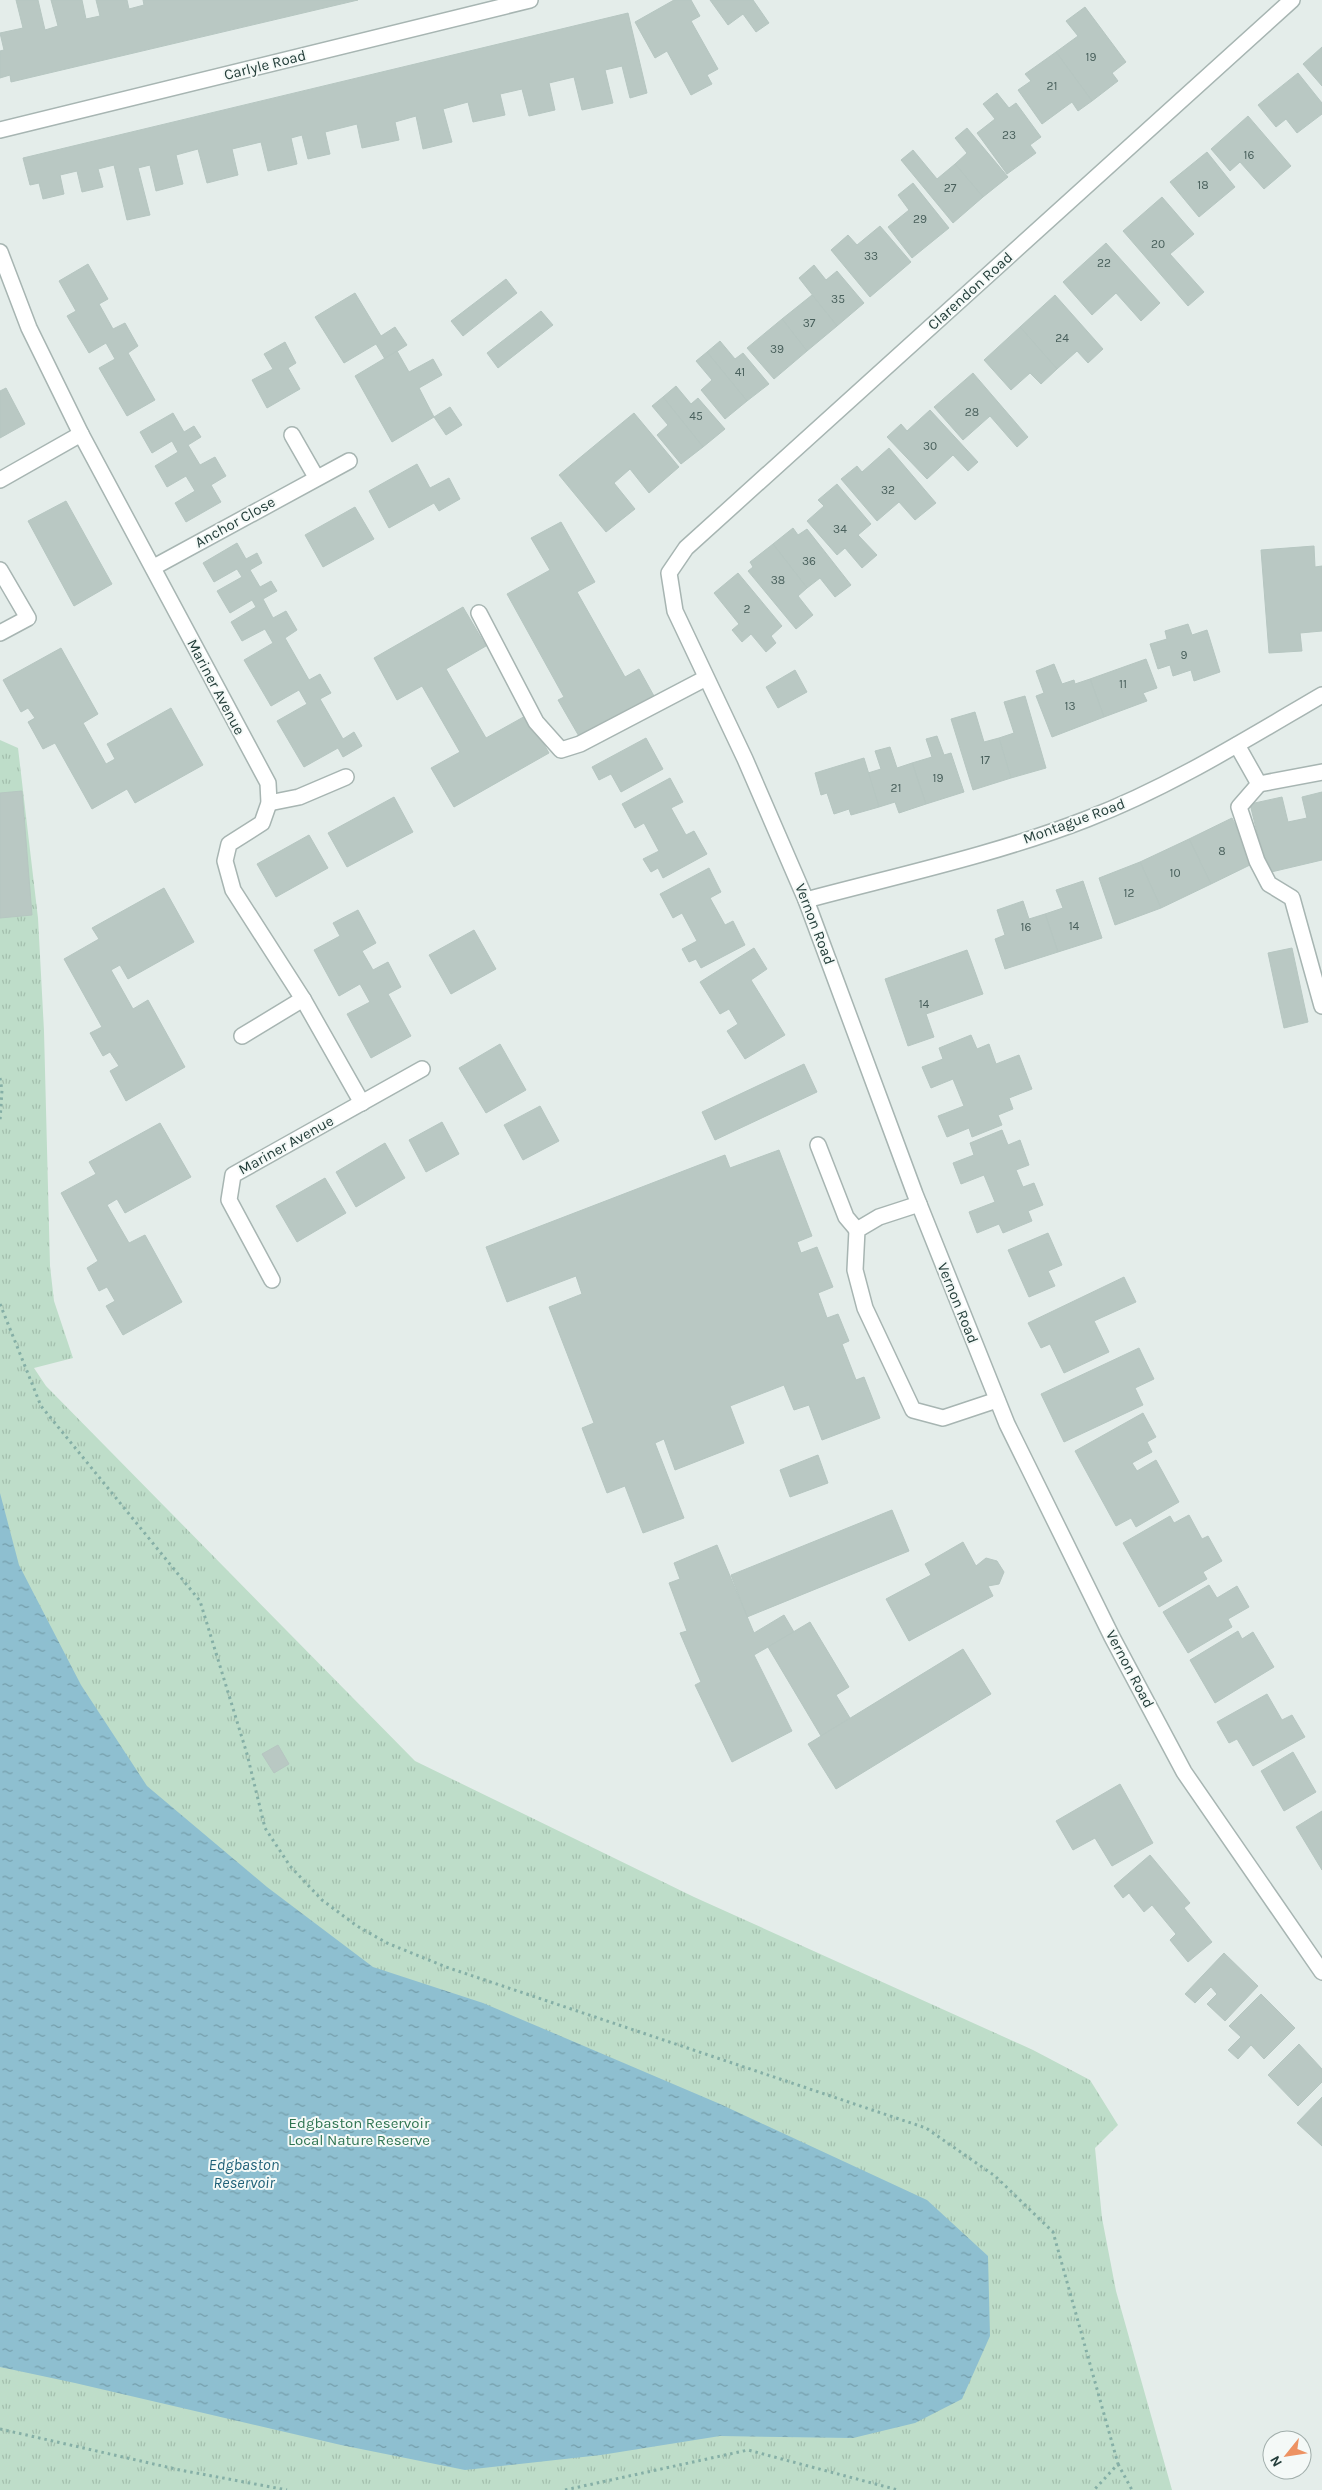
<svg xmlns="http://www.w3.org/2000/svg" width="1322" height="2490" viewBox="0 0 1322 2490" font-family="Karla,sans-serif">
<defs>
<pattern id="park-tufts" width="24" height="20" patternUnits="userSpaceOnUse" patternTransform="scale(1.25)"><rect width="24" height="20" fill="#beddc9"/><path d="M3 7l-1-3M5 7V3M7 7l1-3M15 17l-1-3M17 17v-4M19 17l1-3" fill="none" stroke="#a3bfad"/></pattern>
<pattern id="water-ripples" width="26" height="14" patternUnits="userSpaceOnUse" patternTransform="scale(1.25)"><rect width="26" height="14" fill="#8ebfd0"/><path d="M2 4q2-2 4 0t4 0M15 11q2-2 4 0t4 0" fill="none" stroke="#749daa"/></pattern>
</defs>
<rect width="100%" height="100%" fill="#e4edea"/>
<!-- park -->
<polygon fill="url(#park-tufts)" points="0,740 18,748 38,918 44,1031 50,1266 54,1301 73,1358 34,1368 46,1386 415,1761 694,1897 1033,2050 1090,2080 1118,2125 1095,2148 1102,2218 1116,2291 1172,2490 0,2490"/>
<!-- water -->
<polygon fill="url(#water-ripples)" points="0,1493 19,1565 81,1685 147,1786 267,1887 373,1967 483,2003 720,2104 927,2200 988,2256 990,2336 962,2399 915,2423 853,2438 720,2436 601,2455 465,2470 341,2445 75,2383 0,2367"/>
<!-- building -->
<g fill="#b9c8c3" stroke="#b6c6c1">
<polygon points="16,0 38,0 45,30 58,26 51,0 82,0 86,19 100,16 96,0 127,0 129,9 144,5 143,0 358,0 11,82 10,75 0,78 0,51 4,50 0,33 23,28"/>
<polygon points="674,0 691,0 700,16 691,21 718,69 707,75 712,84 691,95 667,51 655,58 635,22"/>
<polygon points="710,0 753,0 769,23 756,32 743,14 728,25"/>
<polygon points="1085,7 1126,62 1112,73 1118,81 1092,101 1056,52 1078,36 1066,21"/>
<polygon points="628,13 647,93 630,98 622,66 605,70 613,103 582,110 574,77 549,83 555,110 529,116 522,89 500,94 505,115 473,122 468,102 443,109 452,142 423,149 416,116 395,122 399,140 362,148 357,124 325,132 330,154 308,159 302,135 291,138 297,164 268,171 261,142 232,149 238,175 207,183 198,149 176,155 183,184 156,191 150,165 138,168 150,215 127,220 114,165 98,169 103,187 82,192 77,171 60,175 64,194 43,199 39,183 30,185 23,158"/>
<polygon points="1322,47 1322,86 1303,64"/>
<polygon points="1056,52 1092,101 1078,111 1072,102 1042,124 1018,90 1031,81 1025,74"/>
<polygon points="1298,73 1322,103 1322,114 1297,133 1286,119 1276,127 1258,105"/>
<polygon points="997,93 1009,108 1016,103 1041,137 1030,145 1036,153 1007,174 977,133 995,119 983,104"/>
<polygon points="1248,116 1291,166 1264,189 1240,162 1230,171 1211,149"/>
<polygon points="967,128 1008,177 983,197 955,164 967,153 955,138"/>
<polygon points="913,150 937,179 955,164 983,197 953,223 901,160"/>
<polygon points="1207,152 1235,187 1199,217 1170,182"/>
<polygon points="913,183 949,228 912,258 888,227 909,210 898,195"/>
<polygon points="1162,197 1194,234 1170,254 1204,292 1188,306 1123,231"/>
<polygon points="880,226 911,262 870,297 831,250 848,235 857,245"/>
<polygon points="1106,243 1160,303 1141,321 1116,293 1092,315 1063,282"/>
<polygon points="88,264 108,299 99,304 113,329 125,323 138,346 128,353 155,400 127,416 99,368 115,359 106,343 89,353 67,316 76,311 59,281"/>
<polygon points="814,265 826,280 837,271 864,303 837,326 799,278"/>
<polygon points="506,279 517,293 463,336 451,321"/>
<polygon points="355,293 381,336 395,327 407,345 385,359 376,344 344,363 315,317"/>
<polygon points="812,295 837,326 807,351 782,319"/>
<polygon points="1055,295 1103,349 1088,363 1077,351 1057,369 1020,327"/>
<polygon points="541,311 553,325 498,368 487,353"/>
<polygon points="782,319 807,351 774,379 747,348"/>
<polygon points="1020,327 1057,369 1041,384 1030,373 1011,390 984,360"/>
<polygon points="720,341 735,359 743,353 769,384 747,401 707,352"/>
<polygon points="285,342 296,363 288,368 300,389 267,408 252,380 273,369 264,354"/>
<polygon points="397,351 409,372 433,359 442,375 419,388 434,417 392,442 355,376"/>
<polygon points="707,352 747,401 725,419 701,390 712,380 696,361"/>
<polygon points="973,373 1028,437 1017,447 990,416 963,440 934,407"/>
<polygon points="676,386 691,404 698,398 725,429 703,447 663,397"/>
<polygon points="6,388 25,424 0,438 0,391"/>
<polygon points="663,397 703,447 681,464 657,435 668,425 652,406"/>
<polygon points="450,407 462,425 446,435 434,417"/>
<polygon points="930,410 978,462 968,471 953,455 927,479 887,437 901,424 907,431"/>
<polygon points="173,413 184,432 194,426 201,437 188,445 200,465 215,457 226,476 211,485 221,502 186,522 175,503 195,491 186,476 167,487 155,466 178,452 172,441 152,453 140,432"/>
<polygon points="634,413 679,467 649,493 630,469 614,483 635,509 606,532 559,475"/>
<polygon points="889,448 936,503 915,520 899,502 877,521 841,479 857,466 862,472"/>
<polygon points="417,464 430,488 449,478 460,499 439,511 434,503 389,528 369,491"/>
<polygon points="837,484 871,524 858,535 877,555 862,568 845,548 837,555 807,521 824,506 818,500"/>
<polygon points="66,501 112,584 74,606 28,521"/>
<polygon points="355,507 374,539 323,567 305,535"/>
<polygon points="561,522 595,582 577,592 625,677 639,669 654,696 580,738 558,700 564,697 507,594 550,570 531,538"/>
<polygon points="793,528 798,535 807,529 851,585 835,597 820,578 807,588 773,544"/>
<polygon points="237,543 246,559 257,553 262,563 250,570 260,587 271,581 277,591 263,599 273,618 286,611 297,630 285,638 309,680 320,674 331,693 320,699 343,739 354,732 362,746 343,757 338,748 304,767 277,721 307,704 299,690 271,706 244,660 273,643 265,629 242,641 231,622 256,607 252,600 230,613 217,591 242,577 237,569 214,582 203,563"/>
<polygon points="773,544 807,588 798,596 813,615 796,629 748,571 753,567 750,562"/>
<polygon points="1314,546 1315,567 1322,566 1322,631 1300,633 1302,651 1269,653 1261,550"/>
<polygon points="738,573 782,626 771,636 776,643 766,652 751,634 742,642 732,630 739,624 714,593"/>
<polygon points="463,607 486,646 446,669 486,738 527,715 549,753 454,807 431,768 460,752 422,686 397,700 374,658"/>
<polygon points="1188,624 1192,635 1207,630 1220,672 1194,681 1191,670 1173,676 1170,665 1158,669 1150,644 1167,639 1165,631"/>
<polygon points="61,648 98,714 83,723 106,764 115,759 107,744 171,708 203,765 135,803 127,789 92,809 55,743 43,749 28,722 35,718 28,708 21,712 3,680"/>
<polygon points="1146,659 1157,688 1143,693 1147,701 1104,717 1090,679"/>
<polygon points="1054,664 1062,684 1074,680 1075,684 1090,679 1104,717 1052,737 1036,696 1044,693 1036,671"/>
<polygon points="795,670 807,692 778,708 766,687"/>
<polygon points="1025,696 1046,768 1011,778 999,738 1014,733 1004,702"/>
<polygon points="975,712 984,742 999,738 1011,778 973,790 951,719"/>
<polygon points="937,736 944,755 951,753 964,792 926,804 912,763 932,757 926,739"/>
<polygon points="646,738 663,769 621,792 611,774 599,780 592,767"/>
<polygon points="890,747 897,768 912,763 926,804 899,813 895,802 879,807 868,773 881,769 875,751"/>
<polygon points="864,758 879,807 851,815 849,809 834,814 827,793 821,795 815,773"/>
<polygon points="670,778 683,802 671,808 686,835 694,831 707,854 663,878 658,868 651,872 643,859 659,851 644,823 635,828 622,804"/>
<polygon points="22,791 32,915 0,918 0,793"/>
<polygon points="1322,792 1322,860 1267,873 1250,804 1282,797 1288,822 1307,818 1302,797"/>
<polygon points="394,797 413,832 347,867 328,833"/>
<polygon points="1232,818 1254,863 1211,884 1189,839"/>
<polygon points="309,835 328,868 276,897 257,864"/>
<polygon points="1189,839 1211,884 1161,908 1140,862"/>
<polygon points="1140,862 1161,908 1115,925 1099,878"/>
<polygon points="709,868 721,892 710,898 725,925 733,921 745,945 701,968 696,959 689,962 682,949 697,941 682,913 673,918 660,894"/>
<polygon points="1083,881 1102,938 1058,952 1045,914 1063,908 1056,890"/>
<polygon points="164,888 194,942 128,979 120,965 111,970 133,1009 148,1000 185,1067 126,1101 110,1071 119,1066 110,1052 103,1056 90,1033 102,1027 64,959 99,939 92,928"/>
<polygon points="1023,901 1029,919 1045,914 1058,952 1005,969 995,939 1005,935 997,910"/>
<polygon points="358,910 376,943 362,951 373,970 388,962 401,987 388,994 411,1036 371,1058 347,1014 370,1002 360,984 339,996 314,950 340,936 333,923"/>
<polygon points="474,930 496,969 451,994 429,955"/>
<polygon points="754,948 767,969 751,980 785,1035 745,1059 727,1031 738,1024 729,1009 720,1014 700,982"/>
<polygon points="1292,948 1308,1022 1284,1028 1268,953"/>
<polygon points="967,950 983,994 926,1014 934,1037 908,1046 885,979"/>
<polygon points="971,1035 977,1049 989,1044 996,1064 1019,1055 1032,1089 1009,1098 1013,1109 998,1115 1002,1125 972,1137 969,1128 947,1137 938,1116 964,1106 953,1079 931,1088 922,1067 943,1059 939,1048"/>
<polygon points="500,1044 526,1090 486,1113 459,1068"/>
<polygon points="804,1064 817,1092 715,1140 702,1112"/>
<polygon points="540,1106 559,1141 523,1160 504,1125"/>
<polygon points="442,1122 459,1154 426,1172 409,1140"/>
<polygon points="160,1123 191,1177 125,1213 117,1199 107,1205 129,1243 145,1235 182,1302 123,1335 106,1306 115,1301 107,1287 99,1291 87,1268 98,1261 61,1193 96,1174 89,1162"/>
<polygon points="1002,1130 1008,1145 1020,1140 1029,1165 1016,1170 1023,1187 1034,1183 1043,1205 1028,1211 1032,1221 1003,1233 999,1224 977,1233 969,1212 995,1202 984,1175 961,1184 953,1163 974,1155 970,1143"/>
<polygon points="385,1143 405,1178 356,1207 336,1172"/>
<polygon points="779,1150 812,1236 797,1242 801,1253 817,1247 833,1287 818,1293 827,1318 838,1314 849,1341 842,1344 856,1380 864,1377 880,1418 822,1440 809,1405 794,1410 784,1385 730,1406 744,1443 675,1470 664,1439 655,1443 684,1518 643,1533 625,1486 607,1493 582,1428 594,1423 549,1307 582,1294 576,1276 507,1302 486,1247 725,1155 730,1168"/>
<polygon points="325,1178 346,1213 297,1242 276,1206"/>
<polygon points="1048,1233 1062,1265 1048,1271 1055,1286 1029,1297 1008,1250"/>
<polygon points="1124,1277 1136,1302 1094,1321 1109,1352 1064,1373 1050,1344 1041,1348 1028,1323"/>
<polygon points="1139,1348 1154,1379 1135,1388 1143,1405 1064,1442 1041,1394"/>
<polygon points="1143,1413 1156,1437 1147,1442 1152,1452 1132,1463 1137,1471 1156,1460 1179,1502 1136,1527 1131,1518 1116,1526 1075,1451"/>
<polygon points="818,1455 828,1483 790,1497 780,1470"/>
<polygon points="892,1510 909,1551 747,1617 731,1575"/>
<polygon points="1189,1515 1202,1539 1208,1536 1222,1561 1203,1572 1207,1579 1159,1607 1123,1543 1170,1516 1174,1523"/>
<polygon points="963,1542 976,1566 986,1558 997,1561 1004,1572 999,1584 988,1586 993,1596 909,1641 886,1599 931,1575 925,1564"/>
<polygon points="717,1545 754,1633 784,1615 794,1632 754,1655 792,1731 732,1762 695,1685 701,1682 680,1633 687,1631 669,1583 680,1579 674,1563"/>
<polygon points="1209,1585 1217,1598 1237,1586 1249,1607 1228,1619 1232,1627 1188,1653 1163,1612"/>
<polygon points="810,1622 849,1687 836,1695 850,1718 821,1736 768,1647"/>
<polygon points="1238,1631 1242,1639 1253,1632 1274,1667 1215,1703 1190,1660"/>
<polygon points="963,1649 991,1694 836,1789 808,1744"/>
<polygon points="1267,1694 1282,1720 1292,1715 1305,1737 1253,1766 1237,1739 1229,1743 1217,1722"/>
<polygon points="278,1745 289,1764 274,1773 262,1754"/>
<polygon points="1293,1752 1316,1792 1284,1811 1261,1771"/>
<polygon points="1120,1784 1153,1843 1112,1866 1095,1838 1073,1850 1056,1821"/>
<polygon points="1322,1811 1322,1870 1296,1827"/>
<polygon points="1150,1855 1190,1903 1184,1908 1212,1942 1188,1962 1170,1940 1176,1934 1152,1905 1144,1912 1129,1893 1123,1898 1114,1886"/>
<polygon points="1224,1953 1258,1986 1225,2021 1207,2004 1217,1994 1211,1987 1195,2003 1185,1994"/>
<polygon points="1261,1994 1295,2028 1264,2059 1251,2045 1238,2059 1228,2050 1241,2037 1229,2026"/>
<polygon points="1299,2044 1322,2069 1322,2082 1298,2106 1268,2075"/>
<polygon points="1322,2097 1322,2146 1297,2123"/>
</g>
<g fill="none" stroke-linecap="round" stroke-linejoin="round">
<defs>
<g id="minor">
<polyline points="1292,0 686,548 669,573 675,611 745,759 806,900 915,1194 1007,1424 1112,1637 1184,1772 1322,1972"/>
<polyline points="0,130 530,0"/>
<polyline points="0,252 29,328 81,434 268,783 269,803 262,823 229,844 225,861 233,890 303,999 362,1103"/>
<polyline points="292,435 316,477"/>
<polyline points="0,480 81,434"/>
<polyline points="154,567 349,461"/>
<polyline points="0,570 28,618 0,633"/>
<polyline points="479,613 536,722 561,750 580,744 706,678"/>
<polyline points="1237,745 1259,784 1322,772"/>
<polyline points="1259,784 1239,807 1257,861 1269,884 1292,898 1322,1006"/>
<polyline points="269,803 299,797 346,777"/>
<path d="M 806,900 C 900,875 997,854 1087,819 C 1170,787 1245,740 1322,695"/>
<polyline points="242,1036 303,999"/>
<polyline points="818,1145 846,1217 857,1230"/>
<polyline points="919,1204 879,1217 857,1230 855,1270 865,1308 913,1410 943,1418 997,1400"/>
<polyline points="272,1280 229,1200 233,1175 422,1069"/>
</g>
</defs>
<!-- minor casing -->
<use href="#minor" stroke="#a7b5b2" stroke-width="18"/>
<!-- path -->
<g stroke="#85afa6" stroke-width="3" stroke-dasharray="2.5 4" stroke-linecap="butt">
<polyline points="0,1078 2,1090 0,1121"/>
<polyline points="0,1304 41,1406 200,1601 247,1754 265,1828 290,1866 322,1900 357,1926 387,1943 446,1967 926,2128 995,2176 1053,2232 1118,2464 1094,2490"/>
<polyline points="0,2429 180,2470 287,2490"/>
<polyline points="1118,2464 1132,2490"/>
<polyline points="565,2490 748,2450 898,2490"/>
</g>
<!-- minor -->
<use href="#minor" stroke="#fff" stroke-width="15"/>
</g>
<g text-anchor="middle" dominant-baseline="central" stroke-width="4" stroke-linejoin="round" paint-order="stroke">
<!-- number labels -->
<g font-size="12" fill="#49605c">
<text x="1091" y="57">19</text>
<text x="1052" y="86">21</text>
<text x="1009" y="135">23</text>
<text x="1249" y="155">16</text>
<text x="1203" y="185">18</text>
<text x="950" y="188">27</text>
<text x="920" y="219">29</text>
<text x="1158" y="244">20</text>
<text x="871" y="256">33</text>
<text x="1104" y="263">22</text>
<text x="838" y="299">35</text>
<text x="809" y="323">37</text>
<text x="1062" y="338">24</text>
<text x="777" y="349">39</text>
<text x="740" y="372">41</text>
<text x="972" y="412">28</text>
<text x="696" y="416">45</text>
<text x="930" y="446">30</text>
<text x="888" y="490">32</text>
<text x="840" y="529">34</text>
<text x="809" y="561">36</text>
<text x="778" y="580">38</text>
<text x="747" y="609">2</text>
<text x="1184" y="655">9</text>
<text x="1123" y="684">11</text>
<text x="1070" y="706">13</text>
<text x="985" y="760">17</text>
<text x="938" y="778">19</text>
<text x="896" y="788">21</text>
<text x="1222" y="851">8</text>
<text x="1175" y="873">10</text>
<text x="1129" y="893">12</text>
<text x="1074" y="926">14</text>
<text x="1026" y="927">16</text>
<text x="924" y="1004">14</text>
</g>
<!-- street labels -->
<g font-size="15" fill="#243e3a" stroke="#f4f9f7">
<text transform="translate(265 65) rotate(-14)">Carlyle Road</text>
<text transform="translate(970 291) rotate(-42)">Clarendon Road</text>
<text transform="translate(235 522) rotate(-29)">Anchor Close</text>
<text transform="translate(216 687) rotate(62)">Mariner Avenue</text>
<text transform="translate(1074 821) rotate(-20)">Montague Road</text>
<text transform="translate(815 924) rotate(69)">Vernon Road</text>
<text transform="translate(286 1145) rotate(-29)">Mariner Avenue</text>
<text transform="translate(958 1303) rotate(68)">Vernon Road</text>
<text transform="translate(1130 1669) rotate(62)">Vernon Road</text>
</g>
<!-- park labels -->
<g font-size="15" fill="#2f7451" stroke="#f4f9f7">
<text x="359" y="2123">Edgbaston Reservoir<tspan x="359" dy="17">Local Nature Reserve</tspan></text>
</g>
<!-- water labels -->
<g font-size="16" font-style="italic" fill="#206178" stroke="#f4f9f7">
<text x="244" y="2164">Edgbaston<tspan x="244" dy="18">Reservoir</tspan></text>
</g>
</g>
<!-- north arrow -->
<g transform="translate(1287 2455) rotate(240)"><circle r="24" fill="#f4f9f7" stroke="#a1aeab"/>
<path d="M0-4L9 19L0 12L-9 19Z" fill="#ed9262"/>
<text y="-8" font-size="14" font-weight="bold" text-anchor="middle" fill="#243e3a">N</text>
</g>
</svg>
